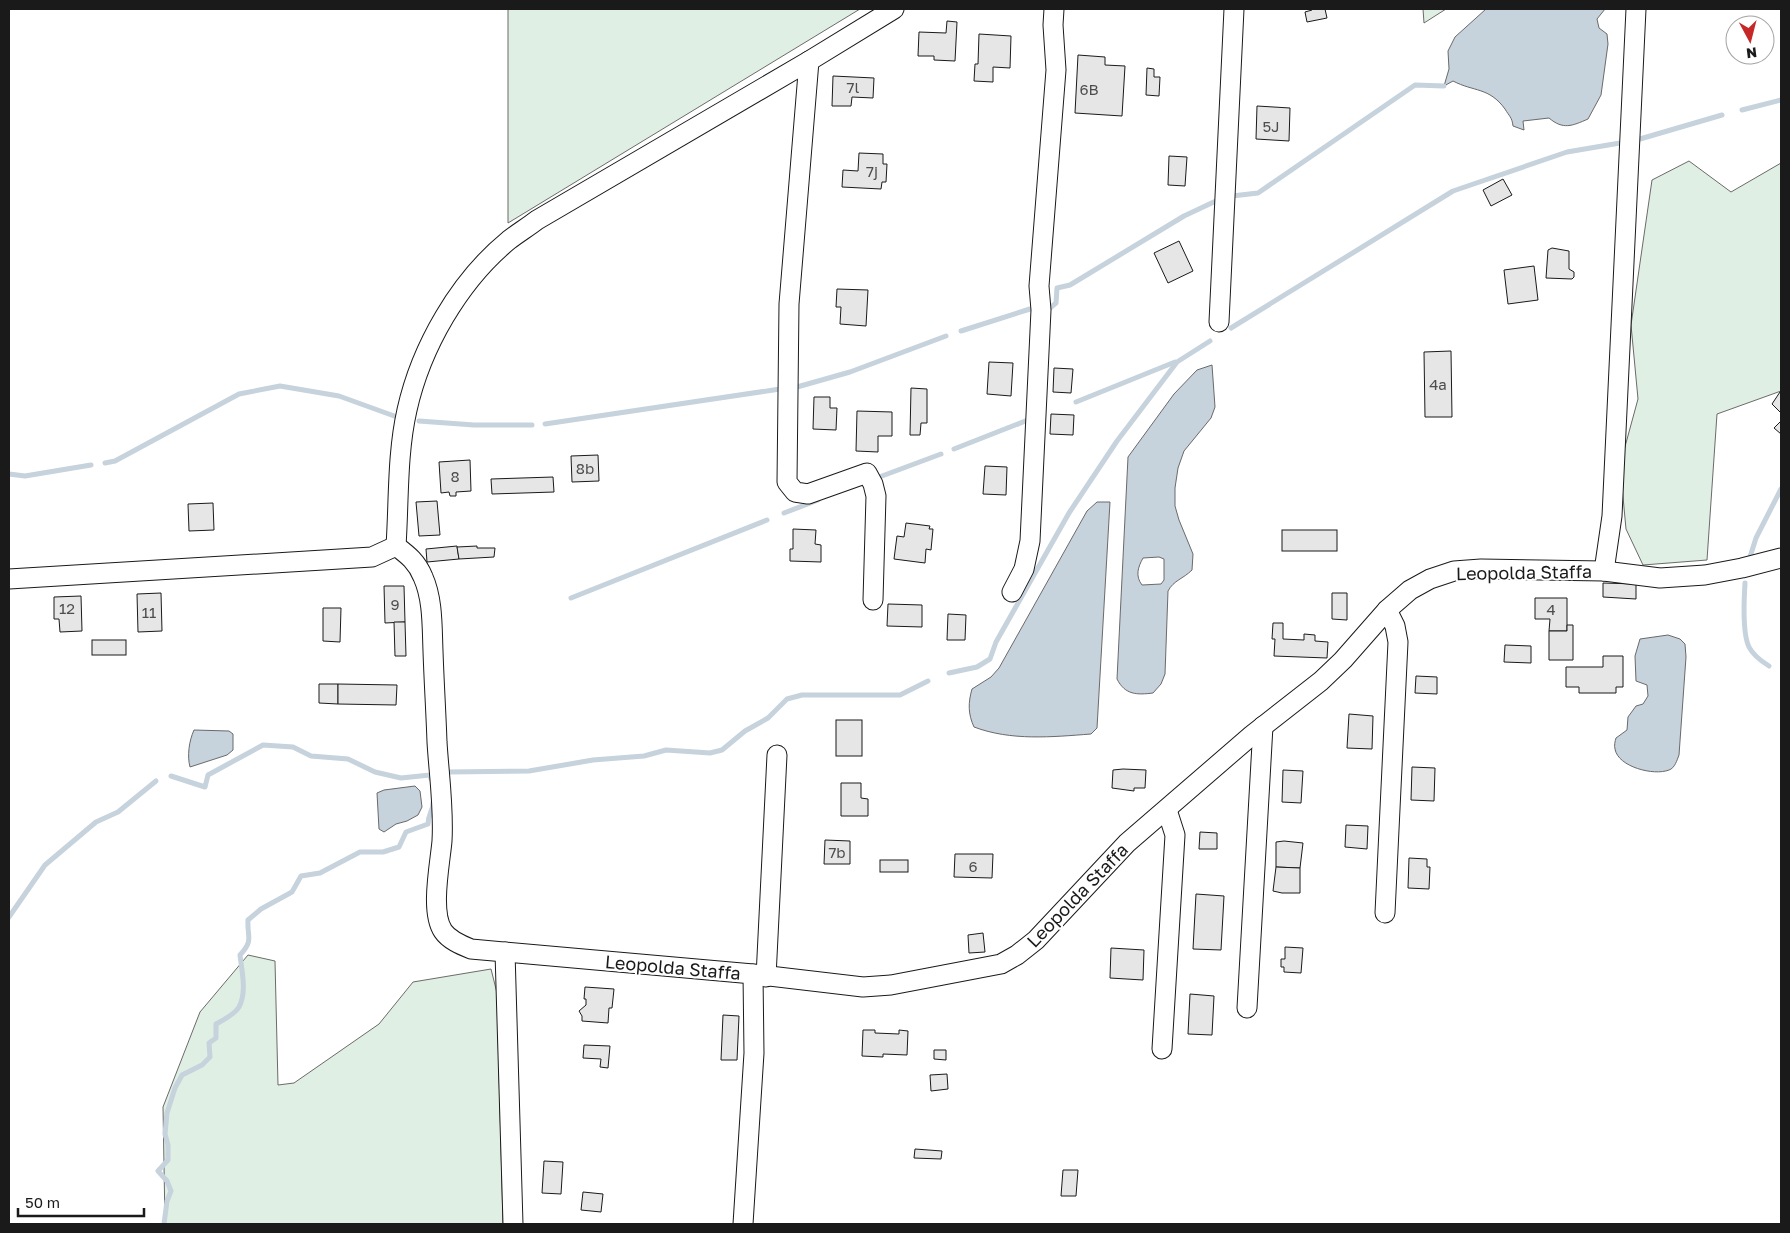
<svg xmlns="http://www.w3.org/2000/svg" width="1790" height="1233" viewBox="0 0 1790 1233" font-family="'Golos Text',sans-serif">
<rect width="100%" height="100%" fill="#fff"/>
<!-- green -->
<g fill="#e0efe3" stroke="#6a6a6a">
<polygon points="508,9 860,9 508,223"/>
<polygon points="1423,9 1446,9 1424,23"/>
<polygon points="1689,161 1731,192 1781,163 1781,391 1717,414 1707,560 1643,565 1626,529 1620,465 1638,399 1631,325 1652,180"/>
<polygon points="248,955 275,961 278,1085 294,1083 379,1024 413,982 491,969 497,993 503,1224 165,1224 163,1107 200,1012"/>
</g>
<!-- water -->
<g fill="#c6d2dc" stroke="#6a6a6a" fill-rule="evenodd">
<path d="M 1486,9 L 1605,9 L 1597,19 L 1599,28 L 1607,34 L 1608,44 L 1601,95 L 1588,119 C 1572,126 1563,130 1549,118 L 1523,121 L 1524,130 L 1513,126 C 1512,117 1509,116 1505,109 C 1489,87 1474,92 1453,81 L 1444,86 L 1449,69 L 1448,51 L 1455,37 Z"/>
<path d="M 1212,365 L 1215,407 L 1211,418 L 1184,451 L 1178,468 L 1175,488 L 1175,506 L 1179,520 L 1193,554 L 1192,570 C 1183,579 1174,580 1168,591 L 1165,674 L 1161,684 L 1153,693 C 1137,695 1125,695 1117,679 L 1128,457 L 1174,394 L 1197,370 ZM 1159,557 L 1164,559 L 1164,580 L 1161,584 L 1142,585 C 1135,576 1138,567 1143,558 Z"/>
<path d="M 1097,502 L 1110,502 L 1097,728 L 1091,734 C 1052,737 1011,741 974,727 C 968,714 968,703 972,689 L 991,677 L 999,668 L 1087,511 Z"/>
<path d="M 1668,635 L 1680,639 L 1685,644 L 1686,657 L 1679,755 C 1677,760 1675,768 1669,770 C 1654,776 1618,767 1615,749 C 1614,746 1615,741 1616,738 L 1627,730 L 1628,717 L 1636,706 L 1643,704 L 1648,696 L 1647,685 L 1636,681 L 1635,656 L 1640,639 Z"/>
<path d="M 194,730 L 229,731 L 233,734 L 233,750 L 227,755 L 190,767 C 187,756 189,741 194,730 Z"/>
<polygon points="415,786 420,791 422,807 418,815 407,821 396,824 384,832 379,829 377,793 384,790"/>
</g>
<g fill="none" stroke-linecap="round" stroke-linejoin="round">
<!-- stream -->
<g stroke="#c6d2dc" stroke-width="5">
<polyline points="1742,110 1781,100"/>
<polyline points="1640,139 1722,115"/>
<polyline points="1232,196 1258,193 1415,85 1444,86"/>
<polyline points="1050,308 1056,303 1057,288 1070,285 1184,216 1218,200"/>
<polyline points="1231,328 1453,191 1567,152 1620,143"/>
<polyline points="961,331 1030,309"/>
<polyline points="797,387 850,372 946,336"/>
<polyline points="1076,402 1175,362"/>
<polyline points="419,421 474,425 532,425"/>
<polyline points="545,424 780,389"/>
<polyline points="954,449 1028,420"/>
<polyline points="105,463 115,461 239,394 280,386 339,396 397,417"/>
<polyline points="9,474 25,476 91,465"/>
<polyline points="882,476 941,454"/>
<polyline points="784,513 818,500"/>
<polyline points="1750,557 1756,538 1781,489"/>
<path d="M 1745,583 C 1744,599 1742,633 1749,647 C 1753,655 1761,661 1769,666"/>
<polyline points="571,598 767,520"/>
<polyline points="949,673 977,667 990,659 996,642 1069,513 1117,441 1177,362 1210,341"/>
<polyline points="449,772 529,771 593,760 644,756 666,750 710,753 722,750 745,731 768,718 787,699 802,695 900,695 928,681"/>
<polyline points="171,776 205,787 208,775 263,745 293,747 311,756 348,759 375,772 401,778 430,775 431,779"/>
<polyline points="9,917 45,865 96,822 118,812 156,781"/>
<path d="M 164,1224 L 167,1201 L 171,1191 L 167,1181 L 158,1171 L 168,1160 L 168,1145 L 165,1134 L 167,1113 L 175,1088 L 182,1075 L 202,1065 L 210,1057 L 209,1043 L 216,1038 L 216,1024 C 223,1020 234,1015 239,1007 C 247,992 242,972 240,955 C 254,940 247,938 248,920 L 261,909 L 292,892 L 301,876 L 320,873 L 360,852 L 383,852 L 399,847 L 406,832 L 428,824 C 428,814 433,811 433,803"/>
</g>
</g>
<!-- building -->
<g fill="#e6e6e6" stroke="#1a1a1a">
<polygon points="1312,9 1325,9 1327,18 1307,22 1305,12 1312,10"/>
<polygon points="947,21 957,22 955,61 934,60 934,56 918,56 919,32 946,33"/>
<polygon points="979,34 1011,36 1010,68 993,67 993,82 974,81 975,64 978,64"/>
<polygon points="1078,55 1105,57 1105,65 1125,66 1122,116 1075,113"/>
<polygon points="1147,68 1154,69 1154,77 1160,77 1159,96 1146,95"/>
<polygon points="833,76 874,78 873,98 852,97 851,106 832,106"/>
<polygon points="1257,106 1290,108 1289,141 1256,139"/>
<polygon points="859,153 883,154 883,164 887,164 886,182 882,182 881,189 842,187 843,170 858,171"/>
<polygon points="1169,156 1187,157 1185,186 1168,185"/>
<polygon points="1503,179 1512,195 1491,206 1483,190"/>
<polygon points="1179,241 1193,271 1168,283 1154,253"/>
<polygon points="1552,248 1569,251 1569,269 1574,272 1574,277 1572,279 1546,278 1548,250"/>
<polygon points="1534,266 1538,300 1508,304 1504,270"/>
<polygon points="837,289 868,290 866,326 840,324 841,307 836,307"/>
<polygon points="1451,351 1452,417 1425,417 1424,352"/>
<polygon points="989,362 1013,363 1011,396 987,394"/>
<polygon points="1054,368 1073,369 1071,393 1053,392"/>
<polygon points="911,388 927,389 927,423 921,423 920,435 910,435"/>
<polygon points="1780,392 1781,392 1781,413 1772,404"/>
<polygon points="814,397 830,397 830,408 837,408 836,430 813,429"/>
<polygon points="857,411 892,412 892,436 878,436 878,452 856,451"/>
<polygon points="1051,414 1074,415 1073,435 1050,434"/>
<polygon points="1781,421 1781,434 1774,428"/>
<polygon points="598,455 599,481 572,482 571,456"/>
<polygon points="470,460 471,491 456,492 456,496 450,496 449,492 441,493 439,462"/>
<polygon points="985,466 1007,467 1006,495 983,494"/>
<polygon points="553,477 554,492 492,494 491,479"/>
<polygon points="437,501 440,535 419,536 416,502"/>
<polygon points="213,503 214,530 189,531 188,504"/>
<polygon points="906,523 930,526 929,529 933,529 931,550 926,549 925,563 894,559 897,536 904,537"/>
<polygon points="793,529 816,530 815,544 821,545 821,562 790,561 790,549 793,549"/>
<rect x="1282" y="530" width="55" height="21"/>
<polygon points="457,546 459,559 427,562 426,549"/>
<polygon points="477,546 477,548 495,548 494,557 459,559 457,547"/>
<polygon points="1603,583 1636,584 1636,599 1603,597"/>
<polygon points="384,586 404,586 405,622 385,623"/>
<polygon points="161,593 162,631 138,632 137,594"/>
<polygon points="1332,593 1347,593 1347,620 1332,619"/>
<polygon points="81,596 82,631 60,632 59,619 54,619 54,597"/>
<polygon points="1535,598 1567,598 1567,631 1549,631 1550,619 1535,619"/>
<polygon points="888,604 922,605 922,627 887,626"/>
<polygon points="323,608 341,608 340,642 323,641"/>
<polygon points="948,614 966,615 965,640 947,640"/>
<polygon points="394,622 405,622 406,656 395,656"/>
<polygon points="1273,623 1283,623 1283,639 1304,640 1304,634 1315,635 1315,641 1328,642 1327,658 1274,656 1275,639 1272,639"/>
<polygon points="1567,625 1573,625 1573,660 1549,660 1549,631 1567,631"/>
<rect x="92" y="640" width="34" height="15"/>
<polygon points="1505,645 1531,646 1531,663 1504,662"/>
<polygon points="1603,656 1623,656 1623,687 1616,687 1616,693 1579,693 1579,687 1566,687 1566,667 1603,667"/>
<polygon points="1416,676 1437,677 1437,694 1415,693"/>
<polygon points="319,684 338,684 338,704 319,703"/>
<polygon points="338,684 397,685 396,705 338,704"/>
<polygon points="1349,714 1373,716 1372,749 1347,748"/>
<rect x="836" y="720" width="26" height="36"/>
<polygon points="1412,767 1435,768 1434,801 1411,800"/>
<polygon points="1123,769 1146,770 1145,788 1134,788 1134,791 1112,788 1113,770"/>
<polygon points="1283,770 1303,771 1301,803 1282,802"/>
<polygon points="841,783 861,783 861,798 868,799 868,816 841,816"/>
<polygon points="1346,825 1368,826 1367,849 1345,847"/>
<polygon points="1200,832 1217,833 1217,849 1199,849"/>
<polygon points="825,840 850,841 850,864 824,864"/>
<polygon points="1284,841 1303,843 1300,868 1276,867 1276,842"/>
<polygon points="955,854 993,854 992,878 954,877"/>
<polygon points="1409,858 1427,859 1427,867 1430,867 1429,889 1408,888"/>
<rect x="880" y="860" width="28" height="12"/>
<polygon points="1276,867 1300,868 1300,893 1282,893 1273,891"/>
<polygon points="1196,894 1224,896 1221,950 1193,949"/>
<polygon points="983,933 985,952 969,953 968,935"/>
<polygon points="1285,947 1303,948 1301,973 1284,972 1284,967 1281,967 1281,959 1285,959"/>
<polygon points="1111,948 1144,950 1143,980 1110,978"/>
<polygon points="585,987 614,989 612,1008 609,1008 608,1023 582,1021 582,1016 579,1011 586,1005 586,999 584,999"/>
<polygon points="1190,994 1214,996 1212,1035 1188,1034"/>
<polygon points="723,1015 739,1016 737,1060 721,1060"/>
<polygon points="863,1030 875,1030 875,1033 899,1034 899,1030 908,1031 907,1055 883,1054 883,1057 862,1056"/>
<polygon points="584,1045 610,1046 608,1068 600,1067 601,1059 583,1058"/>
<polygon points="934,1050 946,1050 946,1060 934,1059"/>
<polygon points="947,1074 948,1089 931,1091 930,1075"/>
<polygon points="915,1149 942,1151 941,1159 914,1158"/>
<polygon points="544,1161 563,1162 561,1194 542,1193"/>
<polygon points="1063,1170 1078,1170 1076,1196 1061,1196"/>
<polygon points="583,1192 603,1194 601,1212 581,1210"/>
</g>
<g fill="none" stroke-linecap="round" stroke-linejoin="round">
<defs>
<g id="minor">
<polyline points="809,61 789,304 787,482 795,492 808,494 867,473 873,484 876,496 873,600"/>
<polyline points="1219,322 1234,9"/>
<path d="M 396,546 C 408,555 417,562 423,577 C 433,599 432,627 433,651 C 434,682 436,712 437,742 C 439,775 444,808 442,841 C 440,864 430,912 443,931 C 449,940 461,945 471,949 L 753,974 L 863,987 L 891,985 L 1001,964 L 1017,955 L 1036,940 L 1127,843 L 1252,735 L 1321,681 L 1343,660 L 1387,610 L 1410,590 L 1430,579 L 1454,571 L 1481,569 L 1604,571 L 1660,578 L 1705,575 L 1742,568 L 1781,558"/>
<path d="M 396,546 C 399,501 397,454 407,410 C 421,347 459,281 509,240 C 518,233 528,227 537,220 L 809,61 L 894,9"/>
<polyline points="1604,571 1612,516 1636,9"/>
<polyline points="9,579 372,557 396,546"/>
<polyline points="1012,592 1024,569 1030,541 1041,310 1039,286 1056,70 1053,25 1054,9"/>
<polyline points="1385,913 1398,642 1395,626 1387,610"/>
<polyline points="505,952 513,1224"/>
<polyline points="766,977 777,755"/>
<polyline points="1247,1008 1263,726"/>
<polyline points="1162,1049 1175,835 1167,810"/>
<polyline points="743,1224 754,1053 753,974"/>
</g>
</defs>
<!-- minor casing -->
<use href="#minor" stroke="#1a1a1a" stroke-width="21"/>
<!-- minor -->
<use href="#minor" stroke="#fff" stroke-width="19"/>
</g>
<g text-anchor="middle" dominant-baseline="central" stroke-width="4" stroke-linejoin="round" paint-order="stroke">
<!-- number labels -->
<g font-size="15" fill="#4d4d4d">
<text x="853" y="87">7l</text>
<text x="1089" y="89">6B</text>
<text x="1271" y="126">5J</text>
<text x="872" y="171">7j</text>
<text x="1438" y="384">4a</text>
<text x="585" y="468">8b</text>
<text x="455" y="476">8</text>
<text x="395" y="604">9</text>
<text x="67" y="608">12</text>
<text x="1551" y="609">4</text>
<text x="149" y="612">11</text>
<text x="837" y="852">7b</text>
<text x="973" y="866">6</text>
</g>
<!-- street labels -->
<g font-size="18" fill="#1a1a1a" stroke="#fff">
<text transform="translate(1524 572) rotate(-1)">Leopolda Staffa</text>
<text transform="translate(1077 895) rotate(-46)">Leopolda Staffa</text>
<text transform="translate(673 967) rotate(5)">Leopolda Staffa</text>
</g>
</g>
<!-- border -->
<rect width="1790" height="1233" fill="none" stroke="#1a1a1a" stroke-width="20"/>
<!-- north arrow -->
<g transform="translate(1750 40) rotate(173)"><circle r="24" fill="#ffffff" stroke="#a3a3a3"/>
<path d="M0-4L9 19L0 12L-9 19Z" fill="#c62828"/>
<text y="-8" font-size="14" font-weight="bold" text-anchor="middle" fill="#1a1a1a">N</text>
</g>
<!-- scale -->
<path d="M18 1208v8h126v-8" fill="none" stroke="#1a1a1a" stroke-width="2.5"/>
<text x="25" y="1208" font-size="15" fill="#1a1a1a" stroke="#ffffff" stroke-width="4" paint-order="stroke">50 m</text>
</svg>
